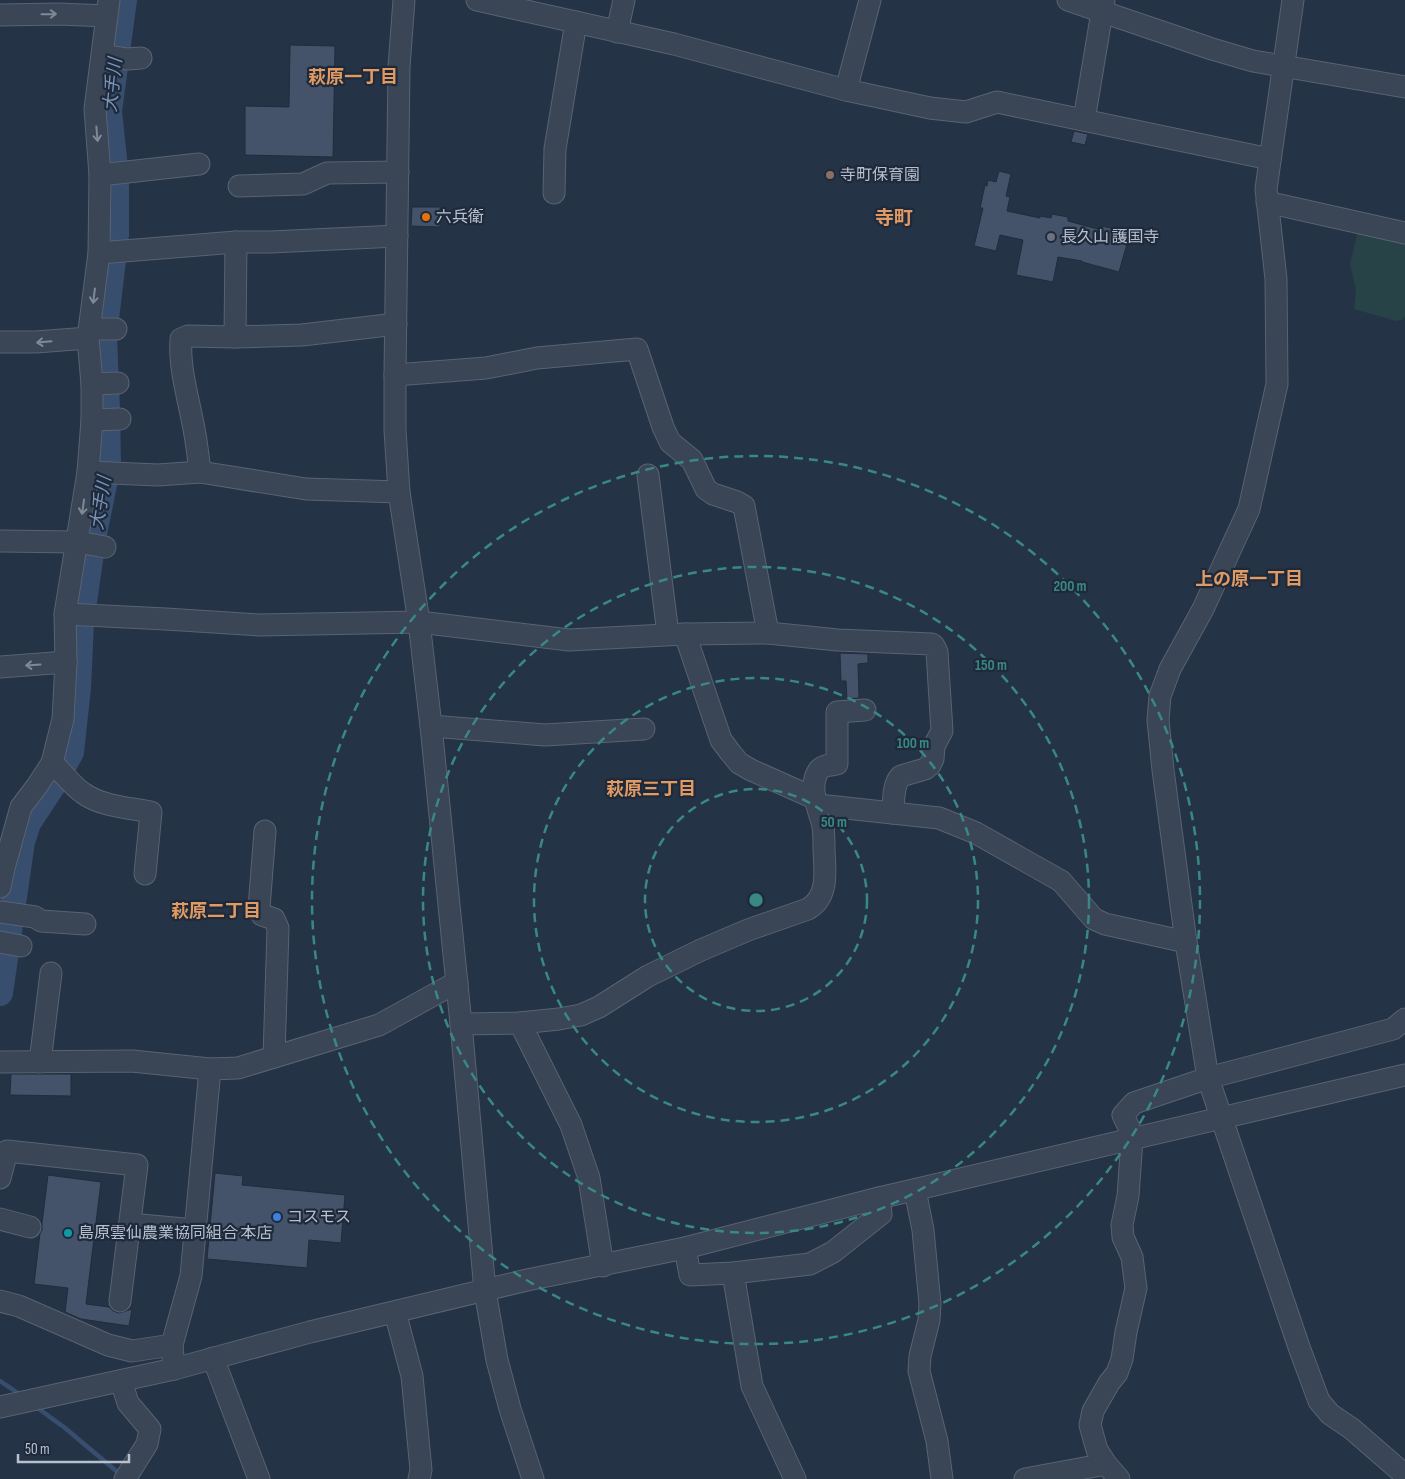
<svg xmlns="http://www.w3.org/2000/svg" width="1405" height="1479" viewBox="0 0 1405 1479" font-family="'Sofia Sans Condensed','Noto Sans JP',sans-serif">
<rect width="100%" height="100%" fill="#253346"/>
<!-- green -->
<polygon fill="#274347" points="1358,231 1405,242 1405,317 1402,320 1396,321 1354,309 1356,290 1350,264"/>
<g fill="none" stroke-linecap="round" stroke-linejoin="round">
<!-- stream -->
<g stroke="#374e6e" stroke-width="4.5">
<polyline points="0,1381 21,1395"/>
<polyline points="35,1406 65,1428 121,1475"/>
</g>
<!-- river -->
<polyline stroke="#374e6e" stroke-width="26" points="0,993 22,842 28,823 55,782 71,752 78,688 81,623 93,539 108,465 107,409 104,336 116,235 116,178 109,111 124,0"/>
</g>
<!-- building -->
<g fill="#445369" stroke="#212c3d">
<polygon points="290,45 335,46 333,157 245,155 245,106 289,107"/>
<polygon points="1074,131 1088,134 1085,145 1071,142"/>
<polygon points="999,171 1011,174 1006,196 1010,197 1007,211 1040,218 1040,216 1051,218 1052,214 1068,217 1068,221 1101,230 1102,226 1114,229 1113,233 1129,237 1119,272 1082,262 1082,261 1058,257 1053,282 1016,275 1023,240 1000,235 996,251 974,246 983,208 980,208 985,185 987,186 988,180 996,182"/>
<polygon points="412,207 440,207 440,227 411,226"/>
<polygon points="840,653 868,654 868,663 858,664 859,698 847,699 846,681 841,681"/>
<polygon points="11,1074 71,1074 71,1096 10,1095"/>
<polygon points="215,1173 243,1176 242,1185 345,1195 341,1243 309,1240 307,1268 207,1259"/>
<polygon points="48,1175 101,1182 86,1304 109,1307 113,1311 119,1313 132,1309 129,1326 81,1319 65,1312 68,1288 34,1284 40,1233 42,1230 42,1223"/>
</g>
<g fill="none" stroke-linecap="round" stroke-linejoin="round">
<defs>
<g id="minor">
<polyline points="404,0 399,67 395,375 395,430 399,492 419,622 431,726 461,1024 485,1291 497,1360 510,1409 533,1479"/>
<polyline points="477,0 674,44 846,90 930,108 966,112 997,102 1270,159"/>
<polyline points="1068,0 1212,49 1253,61 1405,87"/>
<polyline points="1293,0 1266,189 1276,279 1277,384 1249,509 1203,609 1170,669 1160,696 1158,720 1163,770 1186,942 1208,1078 1299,1347 1319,1401 1330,1414 1352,1429 1405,1475"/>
<polyline points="0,15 59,14 107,16"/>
<polyline points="617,32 624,0"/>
<polyline points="102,55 127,59 141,58"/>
<polyline points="846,90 870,0"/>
<polyline points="1084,120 1104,0"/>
<polyline points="100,175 199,164"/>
<polyline points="239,186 303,184 327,173 398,172"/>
<polyline points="554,193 555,149 576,22"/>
<polyline points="1267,202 1405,233"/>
<polyline points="236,242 235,337 302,335 396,324"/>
<polyline points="99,253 236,242 271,242 397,236"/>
<polyline points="90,329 116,329"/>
<polyline points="0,342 36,342 88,338"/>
<polyline points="395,375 486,368 537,358 637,349 663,427 670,442 692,460 706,489 713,494 737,502 744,506 768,633"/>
<polyline points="92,384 118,383"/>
<polyline points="92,420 120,419"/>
<polyline points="88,472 158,475 200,472 306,489 399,492"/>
<path d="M 200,472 C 198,454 196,436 192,419 C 187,393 179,366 181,339 L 188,336 L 235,337"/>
<polyline points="648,475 668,634"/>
<polyline points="0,541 78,542 105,547"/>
<path d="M 65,614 L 166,619 L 259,625 L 419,622 L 569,640 L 685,634 L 768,633 L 838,640 L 932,644 L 934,646 L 937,652 L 942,731 L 934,746 L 933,759 L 930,765 L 925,769 L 901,776 C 892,785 894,802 893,813"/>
<polyline points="685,634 721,740 730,752 739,763 751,770 814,798"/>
<polyline points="0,667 66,662"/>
<polyline points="431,726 545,735 644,729"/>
<path d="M 52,763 C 63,772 71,785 83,793 C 100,806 130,808 151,812 L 145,874"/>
<polyline points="818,805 939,818 976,833 1061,881 1094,919 1105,924 1186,942"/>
<polyline points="265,831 259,908 262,915 274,919 278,928 274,1057"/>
<polyline points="0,887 4,868 21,807 37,786 52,763 63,719 66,662 65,614 88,472 92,420 92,384 88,338 99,253 100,175 95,109 109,0"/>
<polyline points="0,912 35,917 41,921 85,924"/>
<polyline points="0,942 21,946"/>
<polyline points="520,1023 571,1125 589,1178 603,1266"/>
<path d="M 461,1024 L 520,1023 L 559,1019 L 581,1015 L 599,1007 L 648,976 L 701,950 L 748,930 L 808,909 C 829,897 825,871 824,850 C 824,842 824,834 823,826 C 819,809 807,787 819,770 C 823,765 831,765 837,764 L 837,712 L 865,710"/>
<polyline points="0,1062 132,1061 210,1069 238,1068 379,1025 457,982"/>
<polyline points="40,1062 51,973"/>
<polyline points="0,1178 7,1151 137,1165 120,1301"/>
<polyline points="915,1190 923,1230 930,1304 929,1320 920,1356 919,1371 937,1441 942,1479"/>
<polyline points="0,1219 30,1227"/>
<polyline points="130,1224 195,1230"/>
<polyline points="685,1248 690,1275 733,1273 810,1264 833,1252 881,1214 879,1198"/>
<polyline points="733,1273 752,1386 795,1479"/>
<polyline points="0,1301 19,1306 108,1345 132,1351 172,1345"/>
<polyline points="395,1312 412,1376 421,1470 419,1479"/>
<polyline points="213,1358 259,1479"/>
<polyline points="174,1369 172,1345 191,1276 210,1069"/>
<polyline points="121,1381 128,1403 150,1429 147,1444 125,1479"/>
<polyline points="0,1407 174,1369 310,1332 527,1280 685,1248 879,1198 1405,1075"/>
<polyline points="1025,1479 1106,1464"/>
<polyline points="1119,1479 1106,1464 1097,1450 1090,1425 1093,1411 1109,1383 1117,1373 1122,1359 1126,1332 1136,1288 1132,1257 1123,1237 1122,1225 1128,1196 1132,1139 1129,1128 1123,1115 1134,1103 1208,1078 1393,1029 1405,1019"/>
</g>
</defs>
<!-- minor casing -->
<use href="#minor" stroke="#596372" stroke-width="23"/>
<!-- minor -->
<use href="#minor" stroke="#3a4555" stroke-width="21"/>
</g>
<!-- one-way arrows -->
<defs><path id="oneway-shaft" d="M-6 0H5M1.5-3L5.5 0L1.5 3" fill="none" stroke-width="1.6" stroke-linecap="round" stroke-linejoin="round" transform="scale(1.25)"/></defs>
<g stroke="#7f8998">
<use href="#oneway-shaft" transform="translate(49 14) rotate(-1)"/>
<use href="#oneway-shaft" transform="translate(97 134) rotate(85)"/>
<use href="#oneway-shaft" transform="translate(94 296) rotate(97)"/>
<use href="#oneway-shaft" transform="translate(44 342) rotate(175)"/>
<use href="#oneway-shaft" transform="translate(83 507) rotate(98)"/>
<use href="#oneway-shaft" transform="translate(33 665) rotate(176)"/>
</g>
<!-- distance rings -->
<g fill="none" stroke="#398886" stroke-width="2.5" stroke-dasharray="9 6">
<circle cx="756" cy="900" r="111"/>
<circle cx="756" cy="900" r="222"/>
<circle cx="756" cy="900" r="333"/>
<circle cx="756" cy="900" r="444"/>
</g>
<!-- markers -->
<circle fill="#8d6e63" stroke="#1e2a3b" stroke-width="2" cx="830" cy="175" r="5"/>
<circle fill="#e8710a" stroke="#1e2a3b" stroke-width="2" cx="426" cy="217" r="5"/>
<circle fill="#6b7280" stroke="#1e2a3b" stroke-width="2" cx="1051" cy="237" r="5"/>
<circle fill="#3f7fe0" stroke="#1e2a3b" stroke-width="2" cx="277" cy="1217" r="5"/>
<circle fill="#0f9aa8" stroke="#1e2a3b" stroke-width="2" cx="68" cy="1233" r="5"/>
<g text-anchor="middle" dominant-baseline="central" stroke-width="4.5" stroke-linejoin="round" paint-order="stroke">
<!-- poi labels -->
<g font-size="16" fill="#b8c0ce" stroke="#1e2a3b" text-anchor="start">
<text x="840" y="175">寺町保育園</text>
<text x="436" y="217">六兵衛</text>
<text x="1061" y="237">長久山 護国寺</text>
<text x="287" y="1217">コスモス</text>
<text x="78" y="1233">島原雲仙農業協同組合 本店</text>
</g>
<!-- neighbourhood labels -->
<g font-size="18" font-weight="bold" fill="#e09a62" stroke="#1e2a3b">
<text x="353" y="77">萩原一丁目</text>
<text x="1249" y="579">上の原一丁目</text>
<text x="651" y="789">萩原三丁目</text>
<text x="216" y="911">萩原二丁目</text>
</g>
<!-- water labels -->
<g font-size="18" font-style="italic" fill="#7c96b8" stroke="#1e2a3b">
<text transform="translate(113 85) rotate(-84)">大手川</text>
<text transform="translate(101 503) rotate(-81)">大手川</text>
</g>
<!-- quarter labels -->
<g font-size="19" font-weight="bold" fill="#e09a62" stroke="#1e2a3b">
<text x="894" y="218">寺町</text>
</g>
</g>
<circle cx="756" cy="900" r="8" fill="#398886" stroke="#1e2a3b" stroke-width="2.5"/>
<g font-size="15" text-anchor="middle" font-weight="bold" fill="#398886" stroke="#1e2a3b" stroke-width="4.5" stroke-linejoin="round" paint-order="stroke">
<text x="1070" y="591">200 m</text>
<text x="991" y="670">150 m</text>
<text x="913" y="748">100 m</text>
<text x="834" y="827">50 m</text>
</g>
<!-- scale -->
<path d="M18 1454v8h111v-8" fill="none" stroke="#b8c0ce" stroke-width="2.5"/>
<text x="25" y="1454" font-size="15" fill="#b8c0ce" stroke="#1e2a3b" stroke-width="4" paint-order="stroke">50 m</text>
</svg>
